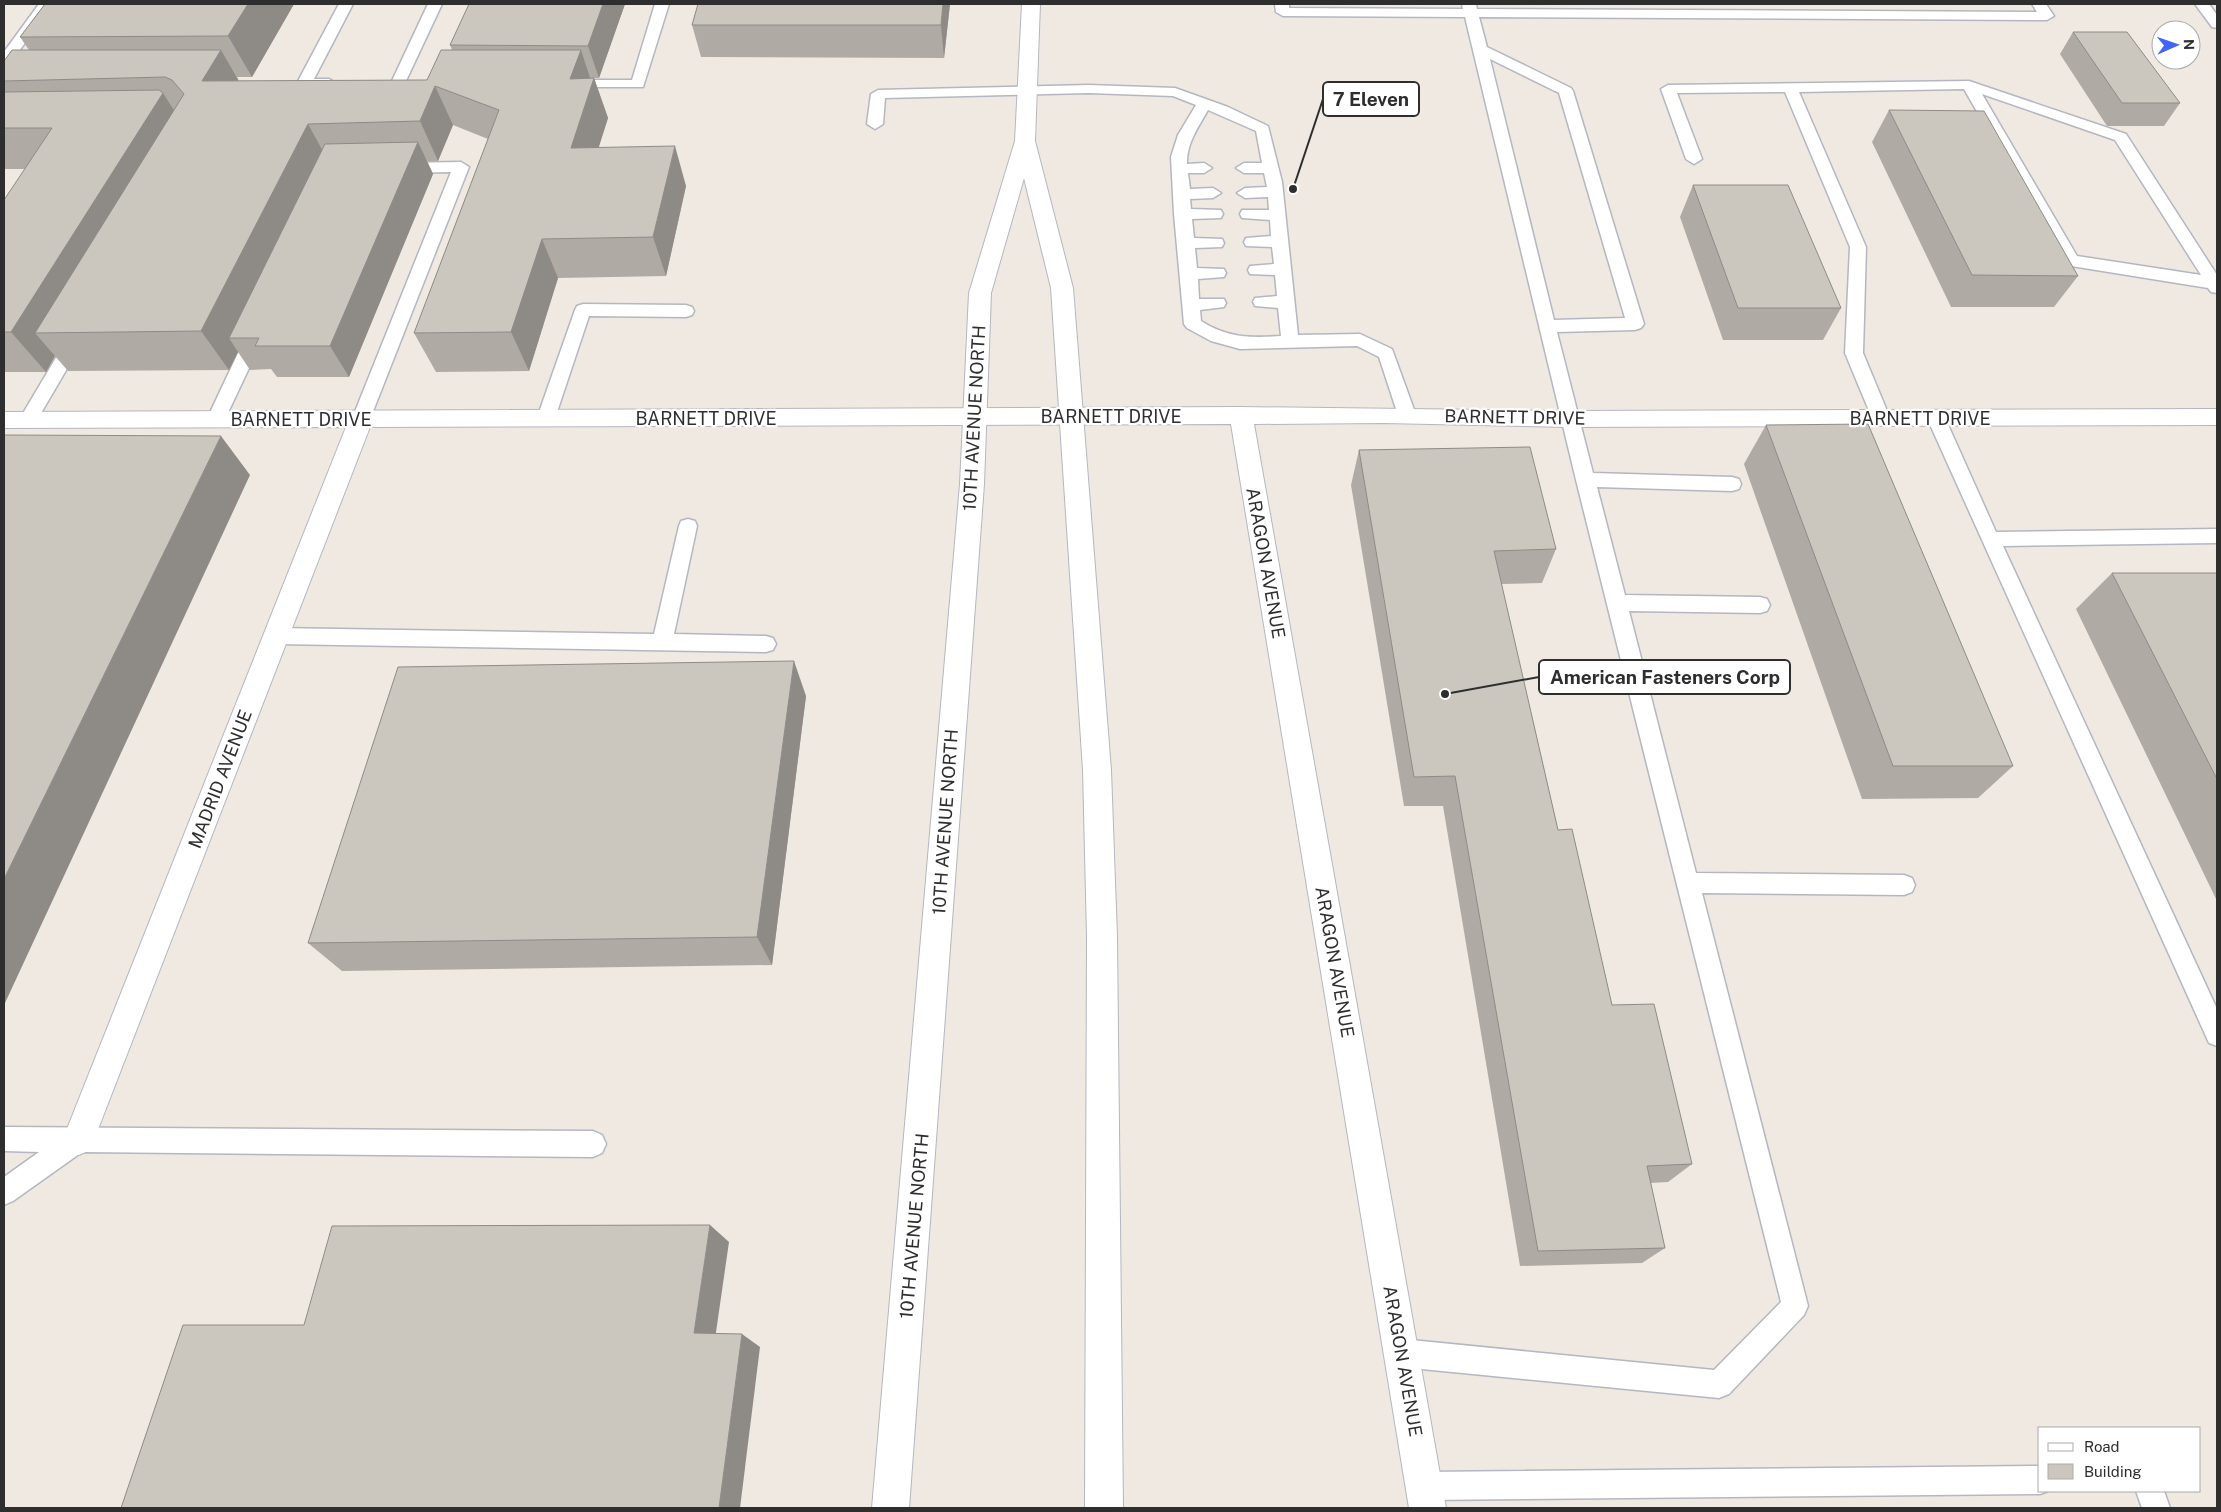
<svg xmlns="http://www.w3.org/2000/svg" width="2221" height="1512" viewBox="0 0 2221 1512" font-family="'Public Sans',sans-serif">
<rect width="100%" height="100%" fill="#efe9e1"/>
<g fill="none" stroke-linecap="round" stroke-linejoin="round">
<defs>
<g id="lane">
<polygon points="39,4 53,4 9,65 4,66 4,52"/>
<polygon points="339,4 353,4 314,79 329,79 336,83 329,87 299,86 297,83"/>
<polygon points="428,4 442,4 405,83 398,87 393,86 391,83"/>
<polygon points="655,4 669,4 643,87 562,87 560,84 562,81 567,80 632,80"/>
<path d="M 1275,4 L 1289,4 L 1289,8 L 1463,9 L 1462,4 L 1476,4 L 1477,9 L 2037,12 L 2032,4 L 2046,4 L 2054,16 L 2047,20 L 1479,17 L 1487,47 L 1571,88 L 1573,91 L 1644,324 L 1641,328 L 1635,330 L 1557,332 L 1593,473 L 1732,477 L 1739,479 L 1741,484 L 1739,489 L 1732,491 L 1597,487 L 1625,595 L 1760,597 L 1767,599 L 1770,605 L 1767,611 L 1760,613 L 1629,611 L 1696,873 L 1904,875 L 1912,878 L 1915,885 L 1912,892 L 1904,895 L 1702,893 L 1808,1306 L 1804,1315 L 1729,1394 L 1719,1398 L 1401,1367 L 1391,1363 L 1387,1353 L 1391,1343 L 1401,1339 L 1714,1370 L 1781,1302 L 1576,480 L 1465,17 L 1283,16 L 1276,12 ZM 1490,59 L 1559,93 L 1625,318 L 1554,320 Z"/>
<polygon points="2195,4 2209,4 2217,15 2217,28 2212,27"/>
<path d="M 1969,81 L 2126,134 L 2217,275 L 2217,293 L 2211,292 L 2208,288 L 2065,265 L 1964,89 L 1799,92 L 1866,247 L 1863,353 L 1890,418 L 1887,423 L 1881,424 L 1875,423 L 1872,418 L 1845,353 L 1850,247 L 1785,92 L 1677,93 L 1702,159 L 1694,164 L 1686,159 L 1661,89 L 1668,85 ZM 1982,94 L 2115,140 L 2201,275 L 2077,256 Z"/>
<path d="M 1089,85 L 1175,88 L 1228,107 L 1268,126 L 1282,182 L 1298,335 L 1360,334 L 1392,349 L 1416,415 L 1413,420 L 1407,421 L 1401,420 L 1398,415 L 1379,357 L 1357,346 L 1240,349 L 1211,341 L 1187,328 L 1184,324 L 1174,214 L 1171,157 L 1178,135 L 1196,105 L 1173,96 L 1089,93 L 885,98 L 883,124 L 875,129 L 867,124 L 871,94 L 878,90 ZM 1208,110 L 1256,131 L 1262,163 L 1244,163 L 1236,168 L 1244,173 L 1264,173 L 1267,187 L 1245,188 L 1237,193 L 1245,198 L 1268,197 L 1269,210 L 1242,210 L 1240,214 L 1242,218 L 1270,220 L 1271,236 L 1246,238 L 1244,242 L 1246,246 L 1272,247 L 1274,264 L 1250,266 L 1248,270 L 1250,274 L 1275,275 L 1277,296 L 1255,298 L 1253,302 L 1255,306 L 1278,308 L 1281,336 C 1251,338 1227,338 1201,321 L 1200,310 L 1224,307 L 1226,303 L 1224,299 L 1199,299 L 1198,279 L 1224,277 L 1226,273 L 1224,269 L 1197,268 L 1195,248 L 1222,247 L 1224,243 L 1222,239 L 1194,238 L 1192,219 L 1221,218 L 1223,214 L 1221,210 L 1191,209 L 1190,199 L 1213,198 L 1221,193 L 1213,188 L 1190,189 L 1188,173 L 1204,173 L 1212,168 L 1204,163 L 1187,164 C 1186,144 1199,126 1208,110 Z"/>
<polygon points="461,162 469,167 370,419 367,424 361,425 355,424 352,419 451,172 402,173 394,168 402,163"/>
<polygon points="583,304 686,305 692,307 694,311 692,315 686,317 589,316 555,418 552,423 546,424 540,423 537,418 575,310 577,306"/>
<polygon points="256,328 262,330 265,334 225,419 222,424 216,425 210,424 207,419 247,334 250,330"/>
<polygon points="76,332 82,334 85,338 34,425 28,426 22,425 19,420 22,415 70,334"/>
<polygon points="1936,412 1942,413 1945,418 1996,532 2217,529 2217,543 2003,546 2217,1009 2217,1046 2209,1043 1927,418 1930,413"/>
<polygon points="688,519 695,521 697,526 674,634 766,636 773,638 776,644 773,650 766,652 276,644 269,642 266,636 269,630 276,628 654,634 679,526 681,521"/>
<polygon points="4,1127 593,1131 602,1135 606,1144 602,1153 593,1157 82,1152 13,1201 4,1205 4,1177 39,1152 4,1151"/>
<polygon points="2040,1466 2040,1491 2048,1491 2040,1494 1424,1500 1414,1496 1410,1486 1414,1476 1424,1472"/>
<polygon points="2136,1491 2164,1491 2170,1508 2142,1508"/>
</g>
<polygon id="street" points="1241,407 1570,411 2217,409 2217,425 1570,427 1383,423 1254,424 1446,1508 1409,1508 1231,424 370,427 90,1150 79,1155 68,1150 63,1139 346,427 4,428 4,412"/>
<polygon id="secondary" points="1022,4 1040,4 1035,141 1073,288 1111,770 1117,937 1123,1508 1085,1508 1087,937 1083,770 1051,288 1024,178 991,293 984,484 909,1508 872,1508 960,484 969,293 1015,141"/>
</defs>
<!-- lane casing -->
<use href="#lane" stroke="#b4b7c1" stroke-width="3"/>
<!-- street casing -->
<use href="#street" stroke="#b4b7c1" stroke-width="2"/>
<!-- secondary casing -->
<use href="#secondary" stroke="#b4b7c1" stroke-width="2"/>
<!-- lane -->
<use href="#lane" fill="#fff" fill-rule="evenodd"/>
<!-- street -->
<use href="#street" fill="#fff" fill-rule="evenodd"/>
<!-- secondary -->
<use href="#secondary" fill="#fff" fill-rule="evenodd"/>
</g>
<!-- wall -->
<g fill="#afaba4">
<polygon points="45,4 294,4 252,77 237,77 239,81 427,80 452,50 450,45 625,4 599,78 590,78 594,78 608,118 598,148 686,186 666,276 558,278 529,371 436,372 414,333 488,139 453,125 438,161 427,161 433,174 349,377 277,377 271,369 250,370 238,352 229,370 68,371 55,356 46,372 4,372 4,200 25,169 4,169 4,61 29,50 20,37"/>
<polygon points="698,4 950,4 944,58 701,57 692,25"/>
<polygon points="2073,32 2180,103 2164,126 2107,126 2060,54"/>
<polygon points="1889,110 2078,276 2054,307 1951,307 1872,142"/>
<polygon points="1693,185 1841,308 1823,340 1723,340 1680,217"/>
<polygon points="1766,425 2013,766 1978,798 1862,799 1744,464"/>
<polygon points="1359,450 1556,549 1542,583 1501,584 1558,830 1612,1005 1692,1164 1668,1182 1650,1183 1665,1248 1642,1263 1520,1266 1443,806 1404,806 1351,485"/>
<polygon points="2112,573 2217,573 2217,901 2076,609"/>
<polygon points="806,696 772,965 342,971 308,943"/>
</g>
<!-- shaded-wall -->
<g fill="#8e8b86">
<polygon points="248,4 294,4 252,77 228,36"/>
<polygon points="603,4 625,4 599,78 588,46"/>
<polygon points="943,4 950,4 944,58 941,25"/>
<polygon points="221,50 244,90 202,81"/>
<polygon points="581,50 592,84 594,78 608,118 586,188 571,148 570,79"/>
<polygon points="435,86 453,125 438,161 420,121"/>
<polygon points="163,93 189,134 35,333 55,356 46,372 11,332"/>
<polygon points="308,124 330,164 229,338 238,352 229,370 201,331"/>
<polygon points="418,142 433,174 349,377 330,346"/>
<polygon points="675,146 686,186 666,276 653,237"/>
<polygon points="542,239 558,278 529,371 511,332"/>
<polygon points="221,436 250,475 5,1003 4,1002 4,879"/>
<polygon points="794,661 806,696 772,965 757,937"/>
<polygon points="710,1225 729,1242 714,1346 694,1333"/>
<polygon points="742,1334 760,1347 740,1508 719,1508"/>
</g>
<!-- building -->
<g fill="#cbc7bf" stroke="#8e8b86">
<polygon points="45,4 248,4 228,36 20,37"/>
<polygon points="469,4 603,4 588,46 450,45"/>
<polygon points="698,4 943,4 941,25 692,25"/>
<polygon points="2073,32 2127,32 2180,103 2122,103"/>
<polygon points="12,50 221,50 202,81 427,80 441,50 581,50 570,79 594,78 571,148 675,146 653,237 542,239 511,332 414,333 499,110 435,86 420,121 308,124 201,331 35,333 184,94 172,80 165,77 4,81 4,61"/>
<polygon points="159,90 163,93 11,332 4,332 4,200 52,128 4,128 4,92"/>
<polygon points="1889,110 1984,111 2078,276 1972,275"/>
<polygon points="418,142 330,346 255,346 259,338 229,338 325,144"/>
<polygon points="1693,185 1788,185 1841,308 1738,308"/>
<polygon points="1868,424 2013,766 1893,766 1766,425"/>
<polygon points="4,435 221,436 4,879"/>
<polygon points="1530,447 1556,549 1494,551 1558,830 1572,829 1612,1005 1654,1004 1692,1164 1647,1166 1665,1248 1538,1251 1455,776 1414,777 1359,450"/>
<polygon points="2112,573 2217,573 2217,779"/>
<polygon points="794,661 757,937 308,943 398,667"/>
<polygon points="710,1225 694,1333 742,1334 719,1508 121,1508 183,1325 304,1325 332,1226"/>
</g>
<g text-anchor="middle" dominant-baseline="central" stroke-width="4.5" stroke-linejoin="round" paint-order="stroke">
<!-- street labels -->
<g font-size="18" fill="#2e2e2e" stroke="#fff">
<text x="1111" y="416">BARNETT DRIVE</text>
<text transform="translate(1515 417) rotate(1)">BARNETT DRIVE</text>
<text x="706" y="418">BARNETT DRIVE</text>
<text transform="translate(974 418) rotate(-87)">10TH AVENUE NORTH</text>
<text x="1920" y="418">BARNETT DRIVE</text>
<text x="301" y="419">BARNETT DRIVE</text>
<text transform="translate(1266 563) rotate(80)">ARAGON AVENUE</text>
<text transform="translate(220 779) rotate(-69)">MADRID AVENUE</text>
<text transform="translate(945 822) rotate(-86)">10TH AVENUE NORTH</text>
<text transform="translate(1335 962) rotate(80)">ARAGON AVENUE</text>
<text transform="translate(914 1226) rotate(-85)">10TH AVENUE NORTH</text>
<text transform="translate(1403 1361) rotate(80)">ARAGON AVENUE</text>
</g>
</g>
<!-- callouts -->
<path fill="none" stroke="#2e2e2e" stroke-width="2" d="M1293 189L1323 99M1445 694L1539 677"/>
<g fill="#2e2e2e" stroke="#fff" stroke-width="2">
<circle cx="1293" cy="189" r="5"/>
<circle cx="1445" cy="694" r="5"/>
</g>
<g fill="#fff" stroke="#2e2e2e" stroke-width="2">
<rect x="1323" y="82" width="96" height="34" rx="5"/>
<rect x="1539" y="660" width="251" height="34" rx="5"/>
</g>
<g font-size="19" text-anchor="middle" font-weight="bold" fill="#2e2e2e">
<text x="1371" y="106">7 Eleven</text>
<text x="1665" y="684">American Fasteners Corp</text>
</g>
<!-- border -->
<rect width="2221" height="1512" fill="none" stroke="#2e2e2e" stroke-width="10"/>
<!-- legend -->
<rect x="2038" y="1427" width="162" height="65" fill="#ffffff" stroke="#ababab"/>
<rect x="2048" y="1443" width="25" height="8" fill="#ffffff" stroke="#ababab"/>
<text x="2084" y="1452" font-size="15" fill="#2e2e2e">Road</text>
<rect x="2048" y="1464" width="25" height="15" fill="#cbc7bf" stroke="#ababab"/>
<text x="2084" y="1477" font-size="15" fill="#2e2e2e">Building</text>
<!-- north arrow -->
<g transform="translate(2176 45) rotate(88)"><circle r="24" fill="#ffffff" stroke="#ababab"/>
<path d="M0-4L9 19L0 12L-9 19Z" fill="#4264fb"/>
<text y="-8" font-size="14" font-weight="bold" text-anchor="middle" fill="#2e2e2e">N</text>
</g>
</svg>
